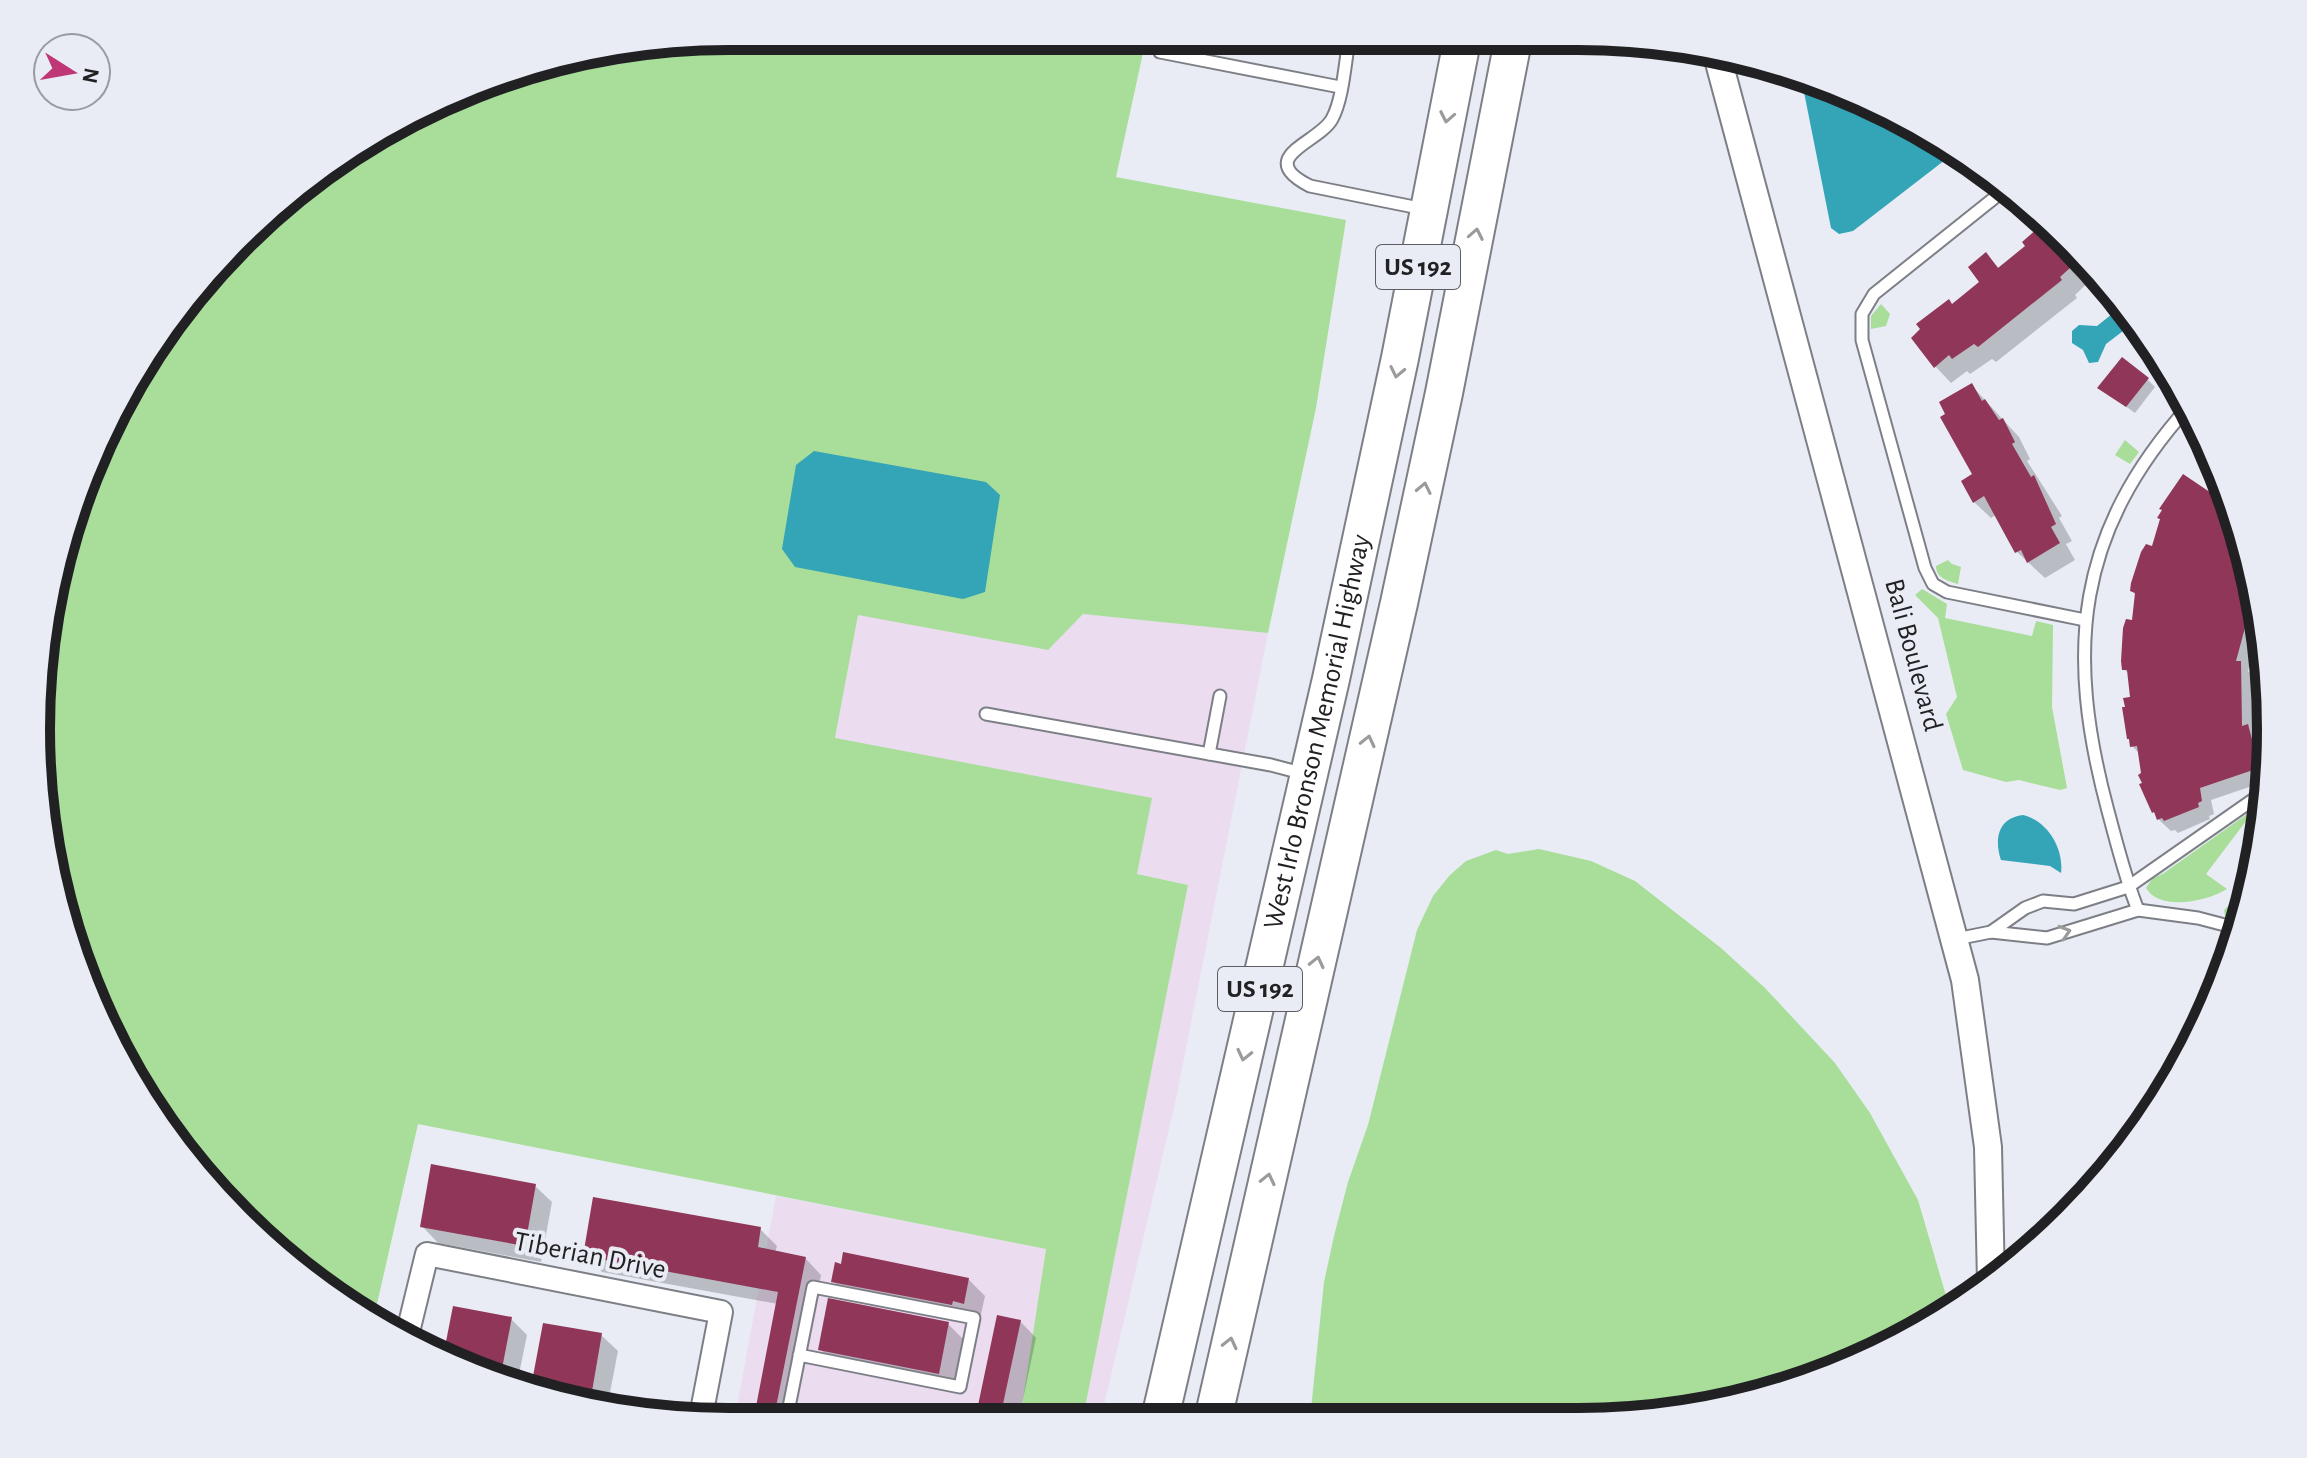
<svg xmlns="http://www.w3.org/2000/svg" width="2307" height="1458" viewBox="0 0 2307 1458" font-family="'Alegreya Sans',sans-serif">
<rect width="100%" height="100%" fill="#e9ecf4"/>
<!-- commercial -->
<g fill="#ebdcf0">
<polygon points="858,614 1047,650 1083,614 1268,633 1176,1099 1101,1418 1083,1418 1188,885 1137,874 1151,799 835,739"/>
<polygon points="776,1196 1046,1249 1020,1418 735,1417"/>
</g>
<!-- green -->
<g fill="#a8de99">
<polygon points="729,36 1146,39 1116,177 1346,220 1316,408 1268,633 1083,614 1048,650 858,615 835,738 1152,798 1137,874 1188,885 1083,1418 1020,1418 1046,1249 418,1124 374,1317 307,1279 153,1114 60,909 36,729 73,506 179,307 344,153 507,73"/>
<polygon points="1881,304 1890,314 1886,326 1871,329 1871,316"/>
<polygon points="2125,440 2139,452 2130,464 2115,455"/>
<path d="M 1948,560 L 1952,564 L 1961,567 L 1958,584 C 1948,581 1936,578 1936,566 Z"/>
<polygon points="1922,589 1947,604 1945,618 2032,636 2036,621 2053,625 2052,707 2067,788 2060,790 2019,780 2006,782 1963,770 1946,714 1957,697 1938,618 1915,595"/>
<path d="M 2257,807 L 2263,816 L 2260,830 L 2258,831 L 2246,821 L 2206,874 L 2227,889 C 2208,901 2160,912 2146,888 L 2152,879 L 2164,873 Z"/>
<polygon points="1539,849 1591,861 1635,881 1721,948 1765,988 1835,1063 1870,1113 1918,1200 1947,1299 1935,1322 1924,1329 1758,1398 1624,1420 1310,1419 1324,1282 1334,1236 1348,1182 1368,1125 1417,930 1433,896 1450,875 1466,861 1496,850 1508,854"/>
<polygon points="2239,896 2248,902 2245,914 2225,917 2224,910"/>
</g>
<!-- water -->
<g fill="#34a4b7">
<polygon points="1801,77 1843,89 1954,153 1853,231 1839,234 1831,228"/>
<polygon points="2112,314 2122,319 2123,331 2106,344 2098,362 2089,363 2083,350 2072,343 2072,331 2079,325 2097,326"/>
<polygon points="814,451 986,482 1000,495 985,592 963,599 795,567 782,549 796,465"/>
<path d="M 2023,815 C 2048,821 2064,849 2061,873 L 2050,866 L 2001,860 C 1994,839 1998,818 2023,815 Z"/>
</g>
<!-- shadow -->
<g fill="#0003">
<polygon points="2047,223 2096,269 2092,273 2095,276 2075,295 2077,298 1996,362 1992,359 1970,374 1967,371 1951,383 1935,366 1953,306 1981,282 1986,255 2000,269 2028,246 2025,242"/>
<polygon points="2147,379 2155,387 2135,413 2100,388"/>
<polygon points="1972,386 2019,437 2030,459 2027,461 2062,516 2059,518 2072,541 2066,544 2075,560 2045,578 2017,552 1997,514 1991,518 1974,502"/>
<polygon points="2208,448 2215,465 2203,452"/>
<polygon points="2236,512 2261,622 2248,671 2252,675 2254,733 2259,739 2269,775 2262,777 2264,782 2211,800 2214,814 2209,816 2210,819 2178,833 2175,830 2171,831 2158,819 2144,775 2140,754 2132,746 2132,699 2129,674 2124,669 2134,622 2136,595 2132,591 2153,549"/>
<polygon points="535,1186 552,1202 541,1262 438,1243 422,1226"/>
<polygon points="760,1229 777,1246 775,1253 805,1258 821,1275 793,1417 756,1417 778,1304 602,1272 585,1255"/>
<polygon points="968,1279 985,1296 980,1319 850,1298 833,1281"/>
<polygon points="454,1308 511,1319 527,1335 517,1384 464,1369 444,1358"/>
<polygon points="998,1317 1020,1321 1036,1338 1019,1418 978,1418"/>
<polygon points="948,1324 964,1340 955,1389 837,1366 820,1349"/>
<polygon points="544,1325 601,1335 618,1351 607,1408 532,1388"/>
<polygon points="810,1412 836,1417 809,1417"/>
</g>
<!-- building -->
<g fill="#903658">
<polygon points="2045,222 2079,253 2077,255 2080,259 2060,277 2062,280 1978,347 1974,344 1952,359 1949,355 1934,368 1911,338 1920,329 1916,324 1949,299 1952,304 1979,282 1968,267 1986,252 1998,268 2025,246 2022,242"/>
<polygon points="2122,357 2149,378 2126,407 2097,388"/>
<polygon points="1972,383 1982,401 1985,399 1999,420 2003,418 2015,442 2012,444 2031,477 2034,475 2056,524 2051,527 2060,543 2027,563 2021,550 2015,553 1984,496 1973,503 1961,481 1972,474 1940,417 1945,414 1939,402"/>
<polygon points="2183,474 2235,509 2253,585 2250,598 2253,598 2236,661 2241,661 2242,726 2248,724 2258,763 2251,765 2253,770 2200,788 2202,801 2198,803 2199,807 2164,821 2162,818 2157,820 2154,812 2152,813 2139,784 2142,783 2138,775 2141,773 2137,746 2130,747 2129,739 2127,739 2122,707 2125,707 2123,698 2130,697 2127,670 2122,670 2121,661 2123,628 2126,619 2132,620 2135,593 2130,591 2131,583 2141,552 2146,544 2152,546 2160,519 2157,518 2162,510 2159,509"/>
<polygon points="431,1164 536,1184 525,1246 420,1227"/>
<polygon points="593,1197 761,1227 758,1247 806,1257 774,1417 754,1417 778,1292 583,1256"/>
<polygon points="843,1252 969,1278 964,1304 953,1301 952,1305 831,1282 835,1262 841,1264"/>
<polygon points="828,1298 949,1322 939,1374 818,1350"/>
<polygon points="453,1306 512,1317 500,1379 464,1369 443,1357"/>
<polygon points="997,1315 1021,1320 1000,1418 976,1415"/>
<polygon points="543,1323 602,1333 590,1403 531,1387"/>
</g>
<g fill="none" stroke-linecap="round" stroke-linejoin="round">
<defs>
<g id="service">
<polyline points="1158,39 1160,52 1340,87"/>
<path d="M 1349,40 C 1345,63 1343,99 1332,119 C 1319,143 1253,157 1310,186 L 1424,209"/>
<polyline points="2008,187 1874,294 1862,314 1862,340 1925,568 1933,584 1947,592 2085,620"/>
<polyline points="986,714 1271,765 1305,774"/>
<polyline points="1209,754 1220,696"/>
<path d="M 2138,910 C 2125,878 2117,844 2108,811 C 2065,651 2075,533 2189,406"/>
<polyline points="1991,932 2025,908 2043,901 2074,904 2128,887 2267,790"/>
<polyline points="1956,939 1991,932 2047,938 2138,910 2198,918 2240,929"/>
<polyline points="787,1417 813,1287 974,1318 960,1387 799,1355"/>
</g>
<polyline id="minor" points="407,1336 427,1254 721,1312 701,1416"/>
<polyline id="tertiary" points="1717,55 1965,980 1988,1147 1991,1281"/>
<g id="trunk">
<path id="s1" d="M 1160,1418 L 1331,679 L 1400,358 L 1462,41"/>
<polyline points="1213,1419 1399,603 1444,393 1513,41"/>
</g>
</defs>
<!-- service casing -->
<use href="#service" stroke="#7d7f86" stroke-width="15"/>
<!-- minor casing -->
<use href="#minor" stroke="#7d7f86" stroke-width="26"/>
<!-- tertiary casing -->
<use href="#tertiary" stroke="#7d7f86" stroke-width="30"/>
<!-- trunk casing -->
<use href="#trunk" stroke="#7d7f86" stroke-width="40"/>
<!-- service -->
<use href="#service" stroke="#fff" stroke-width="11"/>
<!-- minor -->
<use href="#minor" stroke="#fff" stroke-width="22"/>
<!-- tertiary -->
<use href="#tertiary" stroke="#fff" stroke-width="26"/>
<!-- trunk -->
<use href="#trunk" stroke="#fff" stroke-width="36"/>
</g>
<!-- one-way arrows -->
<defs><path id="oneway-chevron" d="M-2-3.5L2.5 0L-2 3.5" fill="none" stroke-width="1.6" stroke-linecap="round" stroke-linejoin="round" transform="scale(2)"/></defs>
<g stroke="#9b9b9c">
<use href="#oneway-chevron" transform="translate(1447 117) rotate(101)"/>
<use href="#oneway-chevron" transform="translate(1476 234) rotate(-79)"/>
<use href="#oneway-chevron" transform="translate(1397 372) rotate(102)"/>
<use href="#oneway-chevron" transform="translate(1424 488) rotate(-78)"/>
<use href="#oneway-chevron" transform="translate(1368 741) rotate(-77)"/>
<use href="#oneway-chevron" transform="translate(2065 932) rotate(-17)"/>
<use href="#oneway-chevron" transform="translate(1317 962) rotate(-77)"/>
<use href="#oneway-chevron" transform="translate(1244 1055) rotate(103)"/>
<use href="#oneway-chevron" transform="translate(1268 1179) rotate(-77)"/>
<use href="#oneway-chevron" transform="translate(1230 1343) rotate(-77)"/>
</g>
<g text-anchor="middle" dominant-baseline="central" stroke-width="8" stroke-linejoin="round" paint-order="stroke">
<!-- shield labels -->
<g fill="#e9ecf4" stroke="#5d5e62" stroke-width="2">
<rect x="1376" y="245" width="84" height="44" rx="6"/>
<rect x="1218" y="967" width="84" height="44" rx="6"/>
</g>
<g font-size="26" font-weight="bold" fill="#212124">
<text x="1418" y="267">US 192</text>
<text x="1260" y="989">US 192</text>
</g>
<!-- street labels -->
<g font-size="28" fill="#212124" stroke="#e9ecf4">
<text transform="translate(1913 655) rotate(75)">Bali Boulevard</text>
<text stroke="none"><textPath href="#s1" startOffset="704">West Irlo Bronson Memorial Highway</textPath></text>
<text transform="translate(590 1256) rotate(11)">Tiberian Drive</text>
</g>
</g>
<!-- crop -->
<path d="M0 0H2307V1458H0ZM729 50H1578A679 679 0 0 1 2257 729V729A679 679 0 0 1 1578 1408H729A679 679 0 0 1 50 729V729A679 679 0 0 1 729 50Z" fill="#e9ecf4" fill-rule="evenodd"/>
<path fill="none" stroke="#212124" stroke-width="10" d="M729 50H1578A679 679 0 0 1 2257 729V729A679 679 0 0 1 1578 1408H729A679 679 0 0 1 50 729V729A679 679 0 0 1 729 50Z"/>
<!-- north arrow -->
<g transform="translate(72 72) rotate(101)"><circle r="38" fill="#e9ecf4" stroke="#999ba1" stroke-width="2"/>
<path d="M0-6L14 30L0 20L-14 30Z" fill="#bf3777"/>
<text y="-12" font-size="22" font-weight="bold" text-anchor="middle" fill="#212124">N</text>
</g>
</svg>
